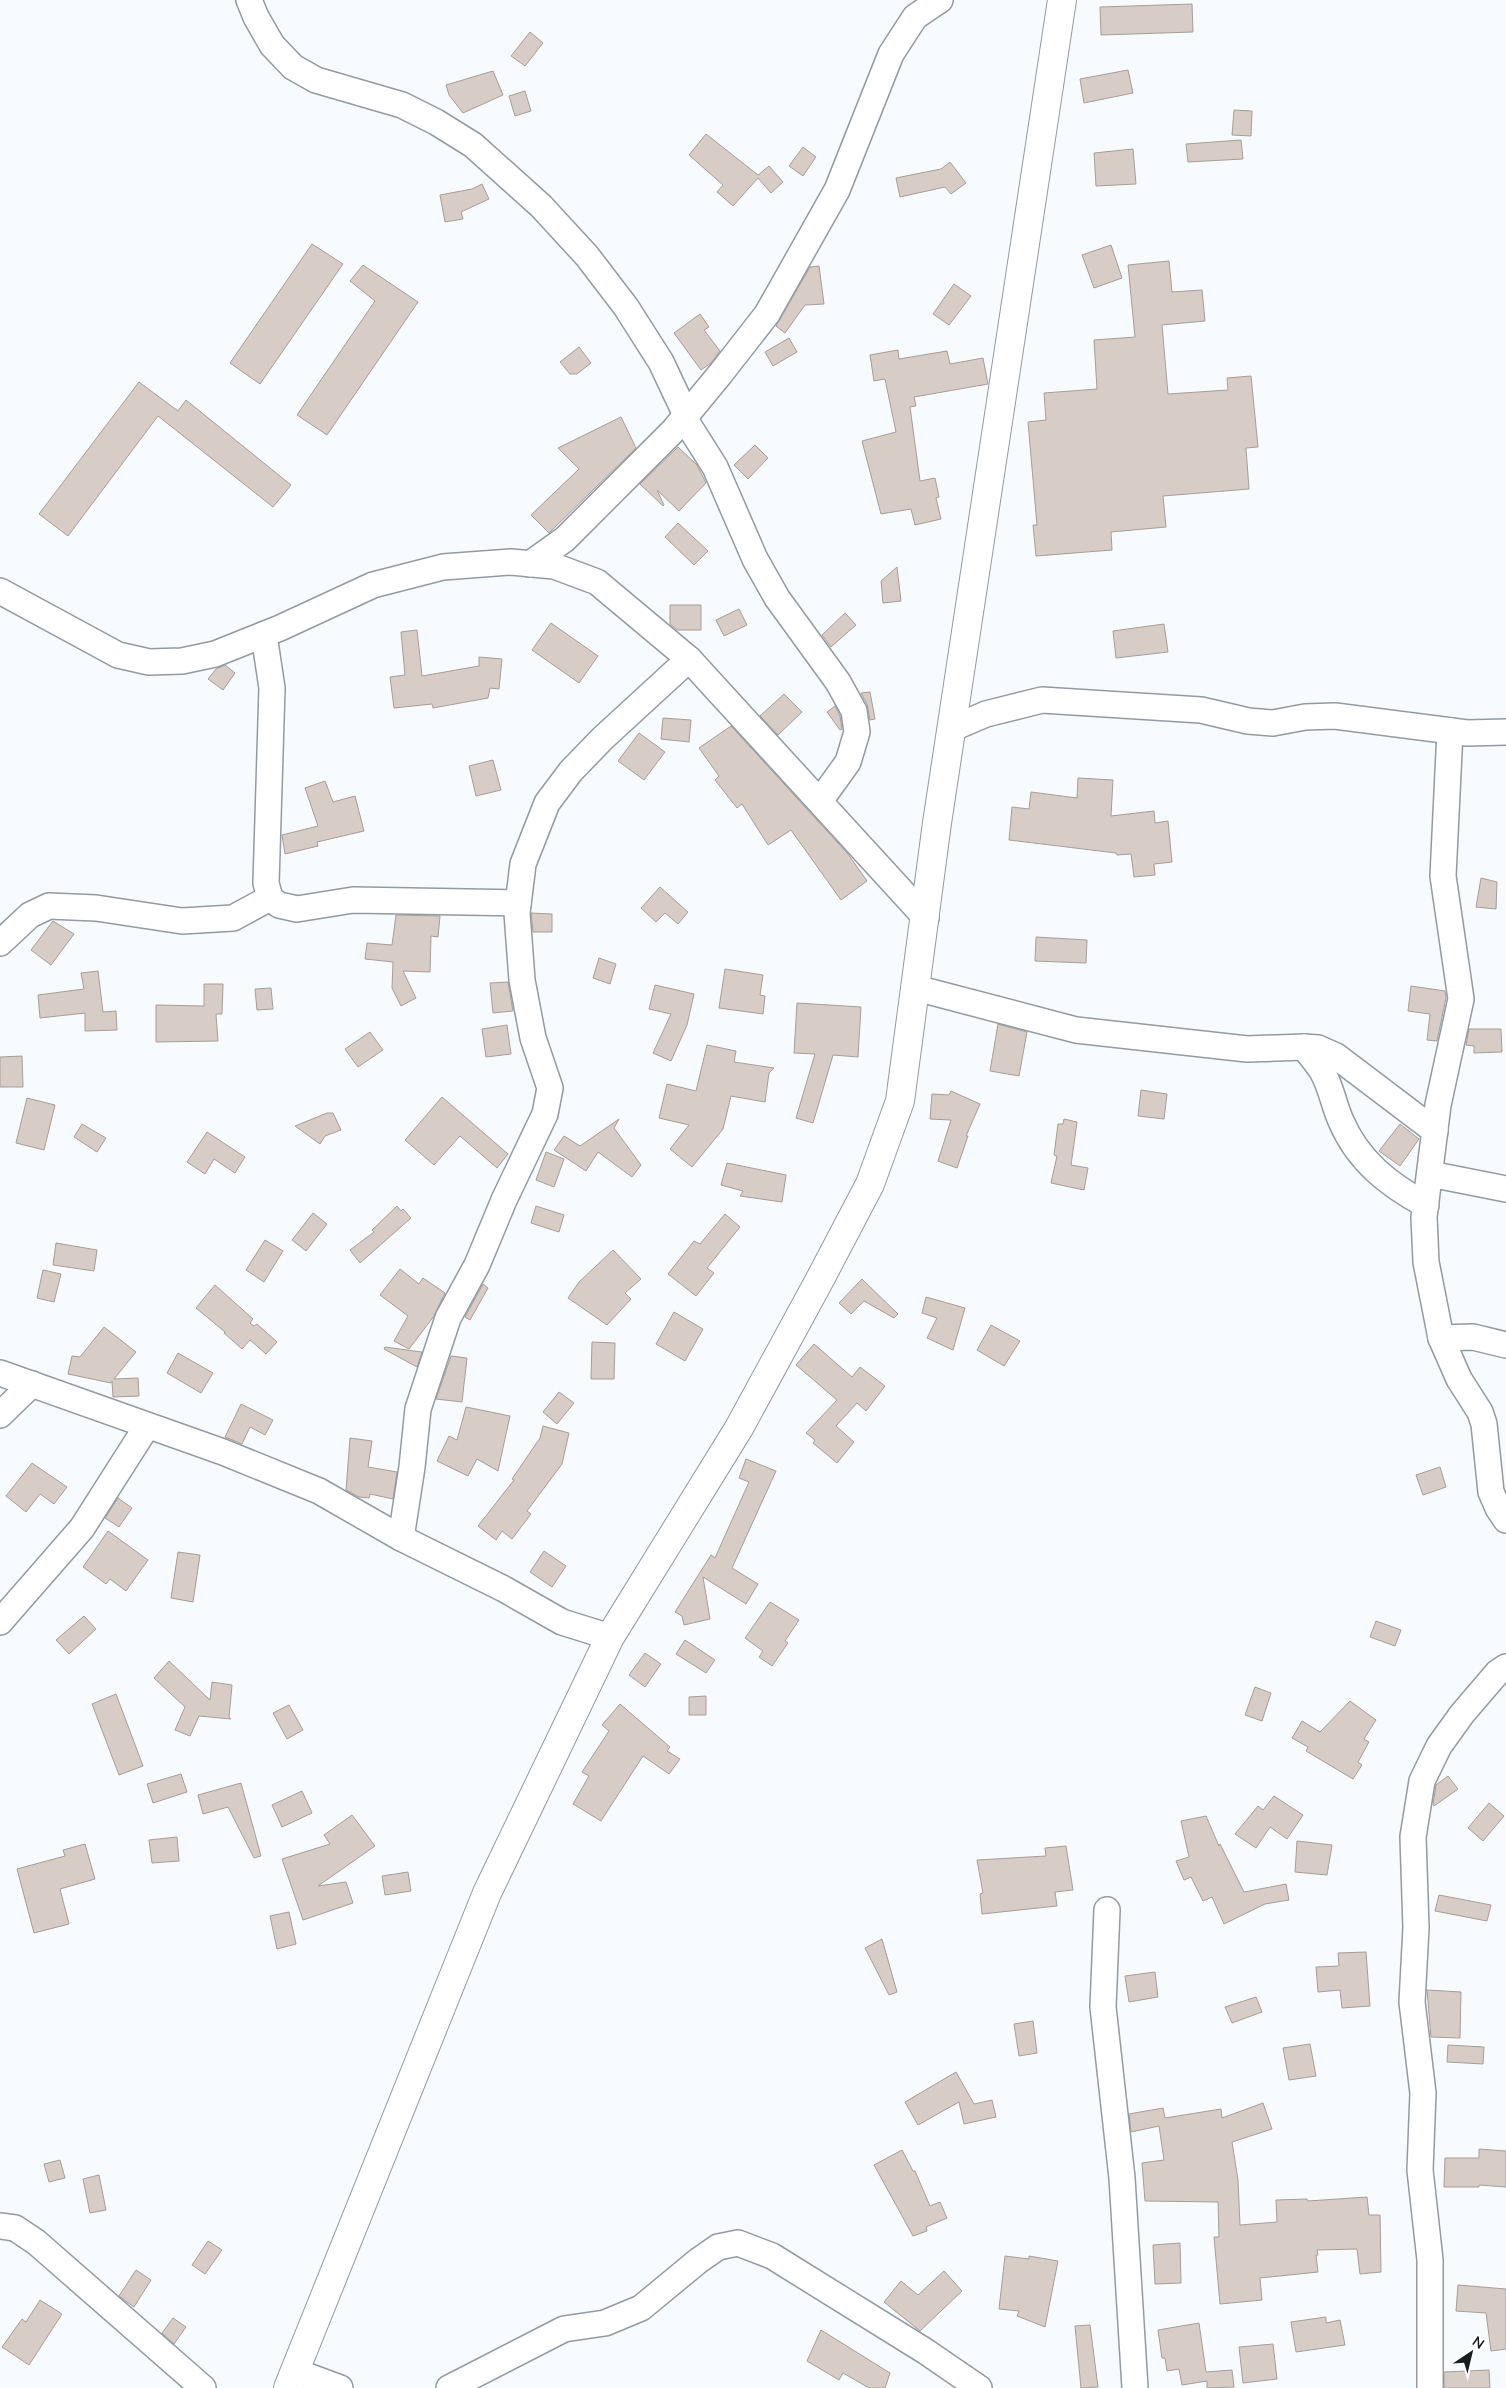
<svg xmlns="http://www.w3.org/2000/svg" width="1506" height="2388" viewBox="0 0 1506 2388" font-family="Mulish,sans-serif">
<rect width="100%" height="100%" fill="#f7fbfe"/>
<!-- building -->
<g fill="#d7ccc6" stroke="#a79d98">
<polygon points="1192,4 1193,32 1101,35 1100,7"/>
<polygon points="530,32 543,43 525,66 511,56"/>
<polygon points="1128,70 1133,93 1084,103 1080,79"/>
<polygon points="493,71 503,95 463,113 449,95 446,85"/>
<polygon points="525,91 531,111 515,116 509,96"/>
<polygon points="1234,110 1252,111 1251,136 1232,135"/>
<polygon points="706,134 758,175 769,166 783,182 771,193 758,178 733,206 717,192 723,185 689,155"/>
<polygon points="1241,140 1243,159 1188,162 1186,144"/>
<polygon points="803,147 816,157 803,176 789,166"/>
<polygon points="1133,149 1136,184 1096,186 1094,153"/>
<polygon points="950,162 966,183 951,194 945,187 900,197 896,178 941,169"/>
<polygon points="482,184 489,199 461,212 463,219 445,222 440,195 472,189"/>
<polygon points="312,244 343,264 260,384 230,363"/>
<polygon points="1111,245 1122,278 1094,288 1082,255"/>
<polygon points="1169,261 1172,292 1202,290 1205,321 1162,325 1168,394 1228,390 1227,378 1251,376 1258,447 1246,448 1249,489 1163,496 1166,527 1111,532 1112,550 1036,556 1033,525 1037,525 1028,422 1046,420 1044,393 1097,389 1094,340 1135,337 1128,265"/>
<polygon points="363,265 418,302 327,435 297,415 375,301 350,281"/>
<polygon points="819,266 824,304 805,305 785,333 776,326 810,267"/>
<polygon points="954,284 971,296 949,325 933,314"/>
<polygon points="700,314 709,327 704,330 720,351 711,363 701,370 674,333"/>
<polygon points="789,338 797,352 773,366 765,352"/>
<polygon points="579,347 591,363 577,374 570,374 560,362"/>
<polygon points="898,350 899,359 947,351 950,364 983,358 988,384 914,397 916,406 910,407 920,481 935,478 939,497 936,498 941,519 915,525 911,509 881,514 862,441 896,432 885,379 874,381 870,355"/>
<polygon points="139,382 178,411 186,400 291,485 273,507 158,416 68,536 39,514"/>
<polygon points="621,417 636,448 549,533 531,515 579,469 558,448"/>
<polygon points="755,445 768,458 748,479 734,465"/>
<polygon points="678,447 697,465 706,483 679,511 657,490 664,505 663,506 640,484"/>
<polygon points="678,523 708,551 694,565 665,537"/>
<polygon points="897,567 901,601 883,603 881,581"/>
<polygon points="670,605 701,605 701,630 677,630 670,624"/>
<polygon points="739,609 747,625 724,636 716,620"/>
<polygon points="845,613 856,625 831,647 822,635"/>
<polygon points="551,623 598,656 579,683 532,650"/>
<polygon points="1164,624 1168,652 1116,658 1113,631"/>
<polygon points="417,630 422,676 479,666 479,657 502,659 499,689 490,688 488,698 433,708 432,704 394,708 390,677 405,675 401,632"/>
<polygon points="225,665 235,673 223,690 208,679 216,669"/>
<polygon points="870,692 875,719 870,720 867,704 861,693"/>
<polygon points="784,694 802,712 778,735 760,716"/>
<polygon points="835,706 840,716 842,729 840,730 827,712"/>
<polygon points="663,718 691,720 689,742 661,739"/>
<polygon points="731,726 848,854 867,881 841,900 791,830 768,845 742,804 737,808 715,780 719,776 699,748"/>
<polygon points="639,733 665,752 644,780 618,761"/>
<polygon points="493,760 501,790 476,796 469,766"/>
<polygon points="1078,778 1113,780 1111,816 1154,811 1155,823 1168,821 1172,862 1154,864 1155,875 1134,877 1131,854 1117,855 1116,853 1009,840 1012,807 1029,809 1031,792 1077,798"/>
<polygon points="325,781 333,802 355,796 364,831 317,842 318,846 285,854 282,835 318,826 305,788"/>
<polygon points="1481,878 1497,882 1496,909 1476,907"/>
<polygon points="660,887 688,912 678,924 665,913 656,922 641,908"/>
<polygon points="531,913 552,914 552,932 533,932"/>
<polygon points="396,915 440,916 438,937 431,936 430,972 403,971 416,998 401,1006 392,988 393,962 365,959 367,943 392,945"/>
<polygon points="53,921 74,934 51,965 31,950"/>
<polygon points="1036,937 1087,940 1086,963 1035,961"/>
<polygon points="599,958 616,964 610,984 593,978"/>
<polygon points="725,969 763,975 760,995 765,996 763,1014 719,1008"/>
<polygon points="98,971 103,1012 116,1011 117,1030 85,1031 85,1013 40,1018 38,995 84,989 81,973"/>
<polygon points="508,982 513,1011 493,1013 490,983"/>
<polygon points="204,984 223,984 222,1014 216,1014 218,1041 156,1042 156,1005 204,1006"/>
<polygon points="655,985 694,994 687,1025 671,1061 653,1053 671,1014 649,1009"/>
<polygon points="1411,986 1445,991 1446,998 1437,1041 1427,1040 1430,1014 1408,1011"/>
<polygon points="271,988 273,1009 257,1010 255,989"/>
<polygon points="797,1003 861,1007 858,1057 833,1055 813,1123 796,1118 815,1054 794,1053"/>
<polygon points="998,1024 1027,1032 1019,1076 990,1071"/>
<polygon points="507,1025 511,1054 486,1057 482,1029"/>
<polygon points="1469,1029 1501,1029 1502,1052 1474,1053 1474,1046 1466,1045"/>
<polygon points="370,1032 383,1050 358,1067 345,1049"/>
<polygon points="707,1045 736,1051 734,1062 774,1068 769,1073 765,1102 731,1096 723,1129 692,1167 670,1149 689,1125 659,1118 667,1084 696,1091"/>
<polygon points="22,1056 23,1087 0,1087 0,1057"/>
<polygon points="1141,1090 1167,1094 1164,1119 1138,1116"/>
<polygon points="951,1091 980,1104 966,1136 968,1136 957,1168 938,1161 951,1120 930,1119 932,1094 949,1095"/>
<polygon points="442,1097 508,1154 497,1168 460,1136 434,1165 405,1140"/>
<polygon points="27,1098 55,1105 44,1150 16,1143"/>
<polygon points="327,1113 333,1113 341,1130 325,1136 320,1144 295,1126"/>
<polygon points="619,1119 614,1128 641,1165 632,1177 598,1152 586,1171 554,1150 564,1136 580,1146"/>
<polygon points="1064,1119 1077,1122 1071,1165 1088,1168 1084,1190 1051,1183 1057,1156 1054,1155 1058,1124 1063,1124"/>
<polygon points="82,1124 106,1138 97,1152 74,1137"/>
<polygon points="1400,1124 1419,1139 1400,1166 1379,1151"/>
<polygon points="207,1132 245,1157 235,1173 214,1159 205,1174 187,1162"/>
<polygon points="546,1152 564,1159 554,1187 536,1180"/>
<polygon points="727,1163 786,1175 782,1202 740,1196 743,1191 721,1185"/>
<polygon points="397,1206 401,1211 403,1209 411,1218 360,1263 350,1250 374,1232 372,1230"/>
<polygon points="536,1206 564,1215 559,1232 531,1223"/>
<polygon points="313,1213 327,1224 306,1251 292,1240"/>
<polygon points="725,1214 740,1227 707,1268 714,1273 696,1296 668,1274 694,1241 700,1244"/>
<polygon points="265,1240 283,1251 264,1282 246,1270"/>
<polygon points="56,1243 97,1250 94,1271 53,1265"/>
<polygon points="613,1250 641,1279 625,1293 631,1299 607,1325 568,1298 579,1282"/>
<polygon points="400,1269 419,1284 423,1278 445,1293 434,1316 409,1349 394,1341 408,1316 380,1295"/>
<polygon points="43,1270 61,1274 54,1302 37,1298"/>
<polygon points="862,1279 898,1314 894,1318 864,1301 851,1314 839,1303"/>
<polygon points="483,1284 488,1288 470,1320 465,1317"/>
<polygon points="215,1285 253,1319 250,1323 254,1326 257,1324 277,1342 266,1354 250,1340 242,1349 224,1333 225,1332 196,1308"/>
<polygon points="926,1297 965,1308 953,1350 927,1338 937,1318 922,1313"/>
<polygon points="674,1312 703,1329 685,1361 656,1344"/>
<polygon points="991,1325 1020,1341 1004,1366 977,1350"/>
<polygon points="104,1327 136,1352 114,1379 138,1378 139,1396 113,1397 112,1381 111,1383 68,1374 72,1356 80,1357"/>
<polygon points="592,1342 615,1343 614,1379 591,1379"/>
<polygon points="814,1344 852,1377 860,1367 885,1386 866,1411 857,1403 836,1426 854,1442 837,1463 813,1443 815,1440 806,1433 837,1400 796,1365"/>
<polygon points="385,1347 422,1352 417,1367 384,1349"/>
<polygon points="178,1353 213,1373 201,1393 167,1373"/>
<polygon points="451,1356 467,1358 462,1402 436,1399"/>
<polygon points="559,1392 574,1403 557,1424 543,1412"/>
<polygon points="241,1404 273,1420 265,1435 250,1427 242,1444 225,1437"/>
<polygon points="466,1407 510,1416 498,1471 477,1459 468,1476 437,1461 449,1436 457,1440"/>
<polygon points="543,1426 569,1433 562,1464 527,1511 531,1514 512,1539 502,1531 496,1540 478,1526 514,1480 512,1479 540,1438"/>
<polygon points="350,1438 372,1441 368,1467 397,1472 393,1499 370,1494 369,1498 359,1497 346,1490"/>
<polygon points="746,1459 776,1471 732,1568 758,1584 746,1604 703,1577 710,1619 684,1625 682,1616 675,1612 711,1555 715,1558 749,1482 739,1478"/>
<polygon points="32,1463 67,1487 54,1504 40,1494 26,1512 6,1496"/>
<polygon points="1440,1467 1446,1487 1423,1495 1416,1475"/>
<polygon points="118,1498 132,1508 119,1527 105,1518"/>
<polygon points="108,1531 148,1560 126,1591 110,1579 106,1584 83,1567"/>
<polygon points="544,1551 566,1566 552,1587 530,1572"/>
<polygon points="178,1552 200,1555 193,1602 171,1598"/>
<polygon points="770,1602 799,1620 785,1641 788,1643 772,1666 759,1657 763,1651 745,1638"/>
<polygon points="84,1616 96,1629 69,1654 56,1640"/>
<polygon points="1376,1621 1401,1630 1395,1646 1370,1637"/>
<polygon points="685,1640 715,1660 706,1673 676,1654"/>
<polygon points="645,1653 661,1664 645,1687 629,1675"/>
<polygon points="169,1661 210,1700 212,1682 232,1685 229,1717 231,1719 199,1716 190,1736 175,1730 185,1707 154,1678"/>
<polygon points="1255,1687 1271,1693 1262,1721 1245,1715"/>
<polygon points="116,1694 143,1766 119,1775 92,1704"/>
<polygon points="706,1696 706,1715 689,1715 689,1697"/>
<polygon points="1350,1701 1376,1720 1364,1739 1369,1742 1358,1762 1362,1765 1353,1779 1306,1751 1308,1747 1292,1738 1302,1721 1320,1732"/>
<polygon points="620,1704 670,1747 667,1751 680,1759 669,1774 643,1756 601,1821 573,1804 589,1776 582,1772 609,1731 602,1725"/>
<polygon points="289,1705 303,1730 287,1739 273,1713"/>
<polygon points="181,1774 187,1792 153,1803 147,1784"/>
<polygon points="1448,1776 1458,1789 1434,1806 1433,1804 1436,1785"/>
<polygon points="241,1783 261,1856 254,1858 228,1807 203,1814 198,1795"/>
<polygon points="302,1791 312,1813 282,1827 272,1805"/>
<polygon points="1274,1796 1303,1815 1287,1839 1270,1827 1256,1848 1235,1834 1258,1806 1263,1810"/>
<polygon points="1489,1803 1504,1816 1483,1841 1468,1828"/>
<polygon points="352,1815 375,1846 318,1886 346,1882 353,1903 303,1920 282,1859 330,1844 324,1835"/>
<polygon points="1206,1816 1219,1846 1220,1844 1244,1892 1286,1884 1289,1900 1265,1904 1224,1924 1212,1897 1203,1901 1191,1877 1184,1880 1176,1861 1189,1857 1181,1821"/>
<polygon points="177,1837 179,1861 152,1863 149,1840"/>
<polygon points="1297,1841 1332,1845 1327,1875 1295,1872"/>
<polygon points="85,1844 95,1879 60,1889 69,1924 34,1933 17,1869 65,1856 63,1850"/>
<polygon points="1066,1846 1073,1890 1055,1892 1057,1906 982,1914 980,1894 983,1893 977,1860 1046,1856 1045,1848"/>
<polygon points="408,1872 411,1891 385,1895 382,1876"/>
<polygon points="1439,1895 1491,1905 1487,1921 1435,1911"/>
<polygon points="289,1912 296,1944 277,1949 270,1916"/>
<polygon points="882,1939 897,1992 889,1995 865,1948"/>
<polygon points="1366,1952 1370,2006 1342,2008 1340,1990 1318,1992 1316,1967 1339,1966 1338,1953"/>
<polygon points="1155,1972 1158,1997 1129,2002 1125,1976"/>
<polygon points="1427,1990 1461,1992 1460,2038 1431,2037"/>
<polygon points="1256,1997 1262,2012 1232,2023 1225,2007"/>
<polygon points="1033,2021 1037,2053 1019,2056 1014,2024"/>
<polygon points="1310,2044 1316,2076 1289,2080 1283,2048"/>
<polygon points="1448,2045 1484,2047 1483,2064 1447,2062"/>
<polygon points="956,2072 974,2104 992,2100 996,2117 964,2124 959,2102 918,2125 905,2102"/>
<polygon points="1263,2103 1272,2129 1232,2142 1238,2180 1240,2225 1277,2222 1276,2200 1307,2199 1308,2201 1367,2197 1369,2215 1380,2215 1381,2272 1360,2274 1357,2249 1317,2250 1318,2255 1316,2255 1318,2272 1260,2278 1262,2300 1220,2304 1214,2237 1219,2237 1218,2202 1145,2201 1142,2163 1164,2160 1159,2126 1131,2132 1129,2114 1163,2108 1165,2118 1221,2109 1222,2118"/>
<polygon points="1479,2149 1506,2151 1506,2187 1479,2185 1479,2187 1444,2187 1445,2158 1479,2158"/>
<polygon points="902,2150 913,2171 915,2171 930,2206 940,2202 947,2218 926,2227 927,2231 913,2236 874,2165"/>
<polygon points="60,2160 65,2178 49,2182 44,2164"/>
<polygon points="99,2175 106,2210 90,2213 83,2179"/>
<polygon points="208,2241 222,2250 205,2274 192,2265"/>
<polygon points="1180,2243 1181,2283 1155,2284 1153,2245"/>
<polygon points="1005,2256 1029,2259 1029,2256 1058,2261 1045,2327 1017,2316 1019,2311 999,2309"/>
<polygon points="136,2270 151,2280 134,2307 119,2296"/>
<polygon points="944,2271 962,2291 920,2331 884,2302 901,2281 918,2295"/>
<polygon points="1458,2285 1506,2289 1506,2349 1491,2351 1486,2313 1456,2311"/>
<polygon points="40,2300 62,2314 29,2365 2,2347 22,2319 26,2322"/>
<polygon points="1326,2317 1326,2323 1340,2320 1345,2345 1296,2352 1291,2322"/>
<polygon points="173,2318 186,2327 174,2344 162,2333"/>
<polygon points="1199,2323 1206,2372 1232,2370 1234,2387 1207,2388 1207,2381 1182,2385 1179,2369 1167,2371 1165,2358 1162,2358 1158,2330"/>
<polygon points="1090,2325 1098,2387 1081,2388 1075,2326"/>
<polygon points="821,2330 890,2373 885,2388 869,2388 843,2373 839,2380 807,2361"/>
<polygon points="1273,2344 1277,2379 1243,2383 1239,2347"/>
<polygon points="1489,2370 1490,2388 1444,2388 1444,2372"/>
</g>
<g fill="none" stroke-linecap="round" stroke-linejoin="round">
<defs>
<g id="minor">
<polyline points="249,0 256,17 272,45 293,67 316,80 402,105 436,122 473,145 541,206 587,256 626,307 661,362 686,415"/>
<polyline points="684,418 715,467 755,559 777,598 838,682 854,711 857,732 848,762 820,801"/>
<polyline points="530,564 565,539 674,430 721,373 767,314 837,190 891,54 915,17 940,0"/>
<polyline points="0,591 118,655 149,662 182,661 215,654 280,628 373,585 443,567 511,562 554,566 597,582 689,659 926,918"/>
<polyline points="264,635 272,688 266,883 270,898 279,905 297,909 353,900 518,903"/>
<polyline points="951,729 986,714 1042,700 1201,710 1248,721 1273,723 1305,717 1335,716 1467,733 1506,732"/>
<polyline points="1450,731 1443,876 1461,999 1438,1105 1424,1217 1426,1262 1441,1338 1459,1379 1480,1412 1484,1424 1491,1492 1498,1508 1506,1520"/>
<polyline points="0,943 30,915 49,906 96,908 182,921 233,918 270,898"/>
<polyline points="916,988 1076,1030 1247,1049 1304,1047 1318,1048 1336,1056 1435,1131"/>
<path d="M 1304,1047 C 1310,1055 1317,1063 1322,1071 C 1331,1086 1334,1106 1341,1121 C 1358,1161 1389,1185 1426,1205"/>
<polyline points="1430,1174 1506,1189"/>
<polyline points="1441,1338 1473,1337 1506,1345"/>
<polyline points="0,1373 223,1452 319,1491 401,1538 504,1589 562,1622 610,1637"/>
<polyline points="0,1415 32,1384"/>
<polyline points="401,1538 412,1467 418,1409 448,1318 477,1265 504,1200 545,1114 550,1088 533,1038 522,980 517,913 523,864 547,803 571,771 603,738 689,659"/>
<polyline points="0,1622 82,1528 147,1426"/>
<polyline points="1107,1910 1103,2007 1122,2178 1135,2388"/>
<polyline points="0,2226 15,2228 36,2242 203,2388"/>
<polyline points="294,2371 340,2388"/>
<polyline points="449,2388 564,2329 605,2323 641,2308 698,2261 718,2247 738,2243 772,2256 925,2351 979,2388"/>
<polyline points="1430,2388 1430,2260 1420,2170 1423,2093 1412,2002 1416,1928 1413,1837 1422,1781 1439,1746 1462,1714 1497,1673 1506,1667"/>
</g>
<polyline id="tertiary" points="288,2388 487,1893 610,1637 739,1428 818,1283 870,1184 900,1101 937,823 1062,0"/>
</defs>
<!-- minor casing -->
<use href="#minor" stroke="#929aa2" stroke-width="28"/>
<!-- tertiary casing -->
<use href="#tertiary" stroke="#929aa2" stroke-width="30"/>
<!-- minor -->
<use href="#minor" stroke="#fff" stroke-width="25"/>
<!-- tertiary -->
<use href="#tertiary" stroke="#fff" stroke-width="28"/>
</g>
<!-- north arrow -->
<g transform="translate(1471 2353) rotate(35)" stroke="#ffffff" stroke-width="4" paint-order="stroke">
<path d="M0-4L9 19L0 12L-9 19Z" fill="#1a1d20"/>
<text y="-8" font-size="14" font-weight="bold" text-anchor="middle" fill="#1a1d20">N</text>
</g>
</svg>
